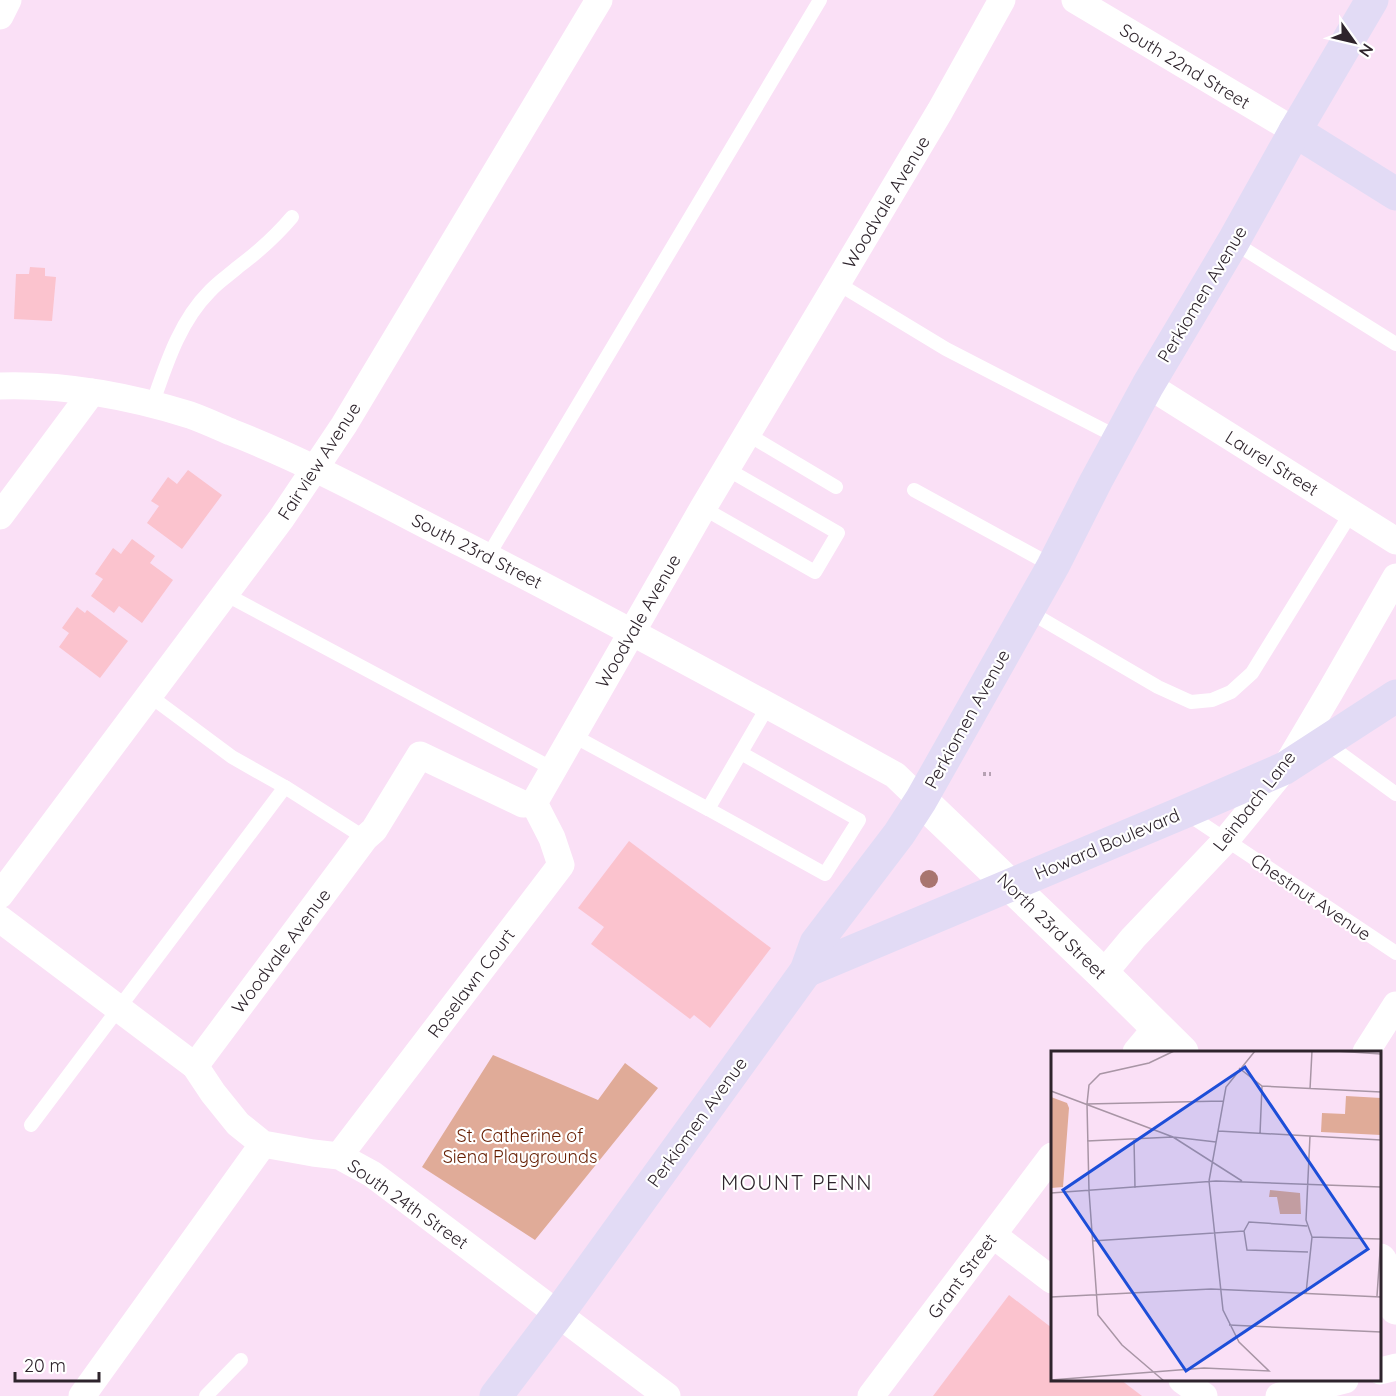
<svg xmlns="http://www.w3.org/2000/svg" width="1396" height="1396" viewBox="0 0 1396 1396" font-family="Quicksand,sans-serif">
<rect width="100%" height="100%" fill="#fae0f6"/>
<!-- green -->
<polygon fill="#e0ab98" points="493,1055 598,1100 625,1063 658,1088 535,1240 422,1167"/>
<!-- building -->
<g fill="#fbc3ce">
<polygon points="30,267 45,268 45,276 56,277 52,321 14,319 16,274 29,274"/>
<polygon points="188,470 222,495 182,549 147,523 159,506 151,501 168,477 177,484"/>
<polygon points="132,539 155,556 150,563 173,580 142,623 119,606 114,613 91,596 103,579 95,574 113,548 121,554"/>
<polygon points="77,607 85,613 87,610 128,641 100,678 59,647 69,633 62,628"/>
<polygon points="629,841 771,948 710,1028 694,1015 690,1019 591,944 604,927 578,908"/>
<polygon points="1009,1295 1052,1328 1052,1380 1121,1380 1142,1396 933,1396"/>
</g>
<g fill="none" stroke-linecap="round" stroke-linejoin="round">
<!-- path -->
<polyline stroke="#b6a1b3" stroke-width="4" stroke-dasharray="3 3" stroke-linecap="butt" points="983,774 991,774"/>
<!-- lane -->
<g stroke="#fff" stroke-width="14">
<polyline points="1233,242 1396,344"/>
<polyline points="837,283 946,349 1119,438"/>
<path d="M 152,405 C 166,365 179,322 210,291 C 218,282 229,275 238,267 C 258,252 276,236 292,217"/>
<polyline points="747,434 836,487"/>
<polyline points="914,490 1053,566"/>
<polyline points="703,508 815,572 838,533 727,469"/>
<polyline points="488,556 820,0"/>
<polyline points="225,594 553,769"/>
<polyline points="1028,611 1158,687 1191,702 1212,700 1231,692 1252,673 1351,513"/>
<polyline points="150,696 232,757 285,787 365,838"/>
<polyline points="572,735 708,809 768,706"/>
<polyline points="1326,743 1396,794"/>
<polyline points="708,809 825,874 859,820 741,753"/>
<polyline points="1186,813 1396,953"/>
<polyline points="31,1125 285,787"/>
<polyline points="206,1396 241,1360"/>
</g>
<!-- street -->
<g stroke="#fff" stroke-width="27">
<polyline points="1075,0 1295,131"/>
<polyline points="0,16 8,0"/>
<polyline points="1148,385 1396,541"/>
<path d="M 0,386 C 64,384 129,396 190,415 C 204,420 217,426 231,432 C 311,463 386,505 463,544 C 608,618 751,696 895,775 L 921,800"/>
<polyline points="0,516 92,392"/>
<polyline points="0,895 281,519 344,425 599,0"/>
<polyline points="0,919 195,1066 213,1093 238,1124 263,1144 313,1153 339,1156 372,1174 667,1396"/>
<polyline points="1103,974 1133,938 1226,840 1285,768 1330,692 1396,577"/>
<polyline points="1136,1052 1156,1028"/>
<polyline points="1366,1052 1396,1005"/>
<polyline points="195,1066 365,838 374,830 420,755 523,804 534,803 703,508 940,111 1002,0"/>
<polyline points="339,1156 561,865 552,838 534,803"/>
<polyline points="993,1235 1052,1280"/>
<polyline points="1380,1371 1396,1367"/>
<polyline points="1182,1380 1204,1396"/>
<polyline points="82,1396 263,1144"/>
<polyline points="871,1396 1052,1156"/>
<polyline points="1279,1396 1345,1380"/>
</g>
<!-- secondary -->
<g stroke="#fff" stroke-width="33">
<polyline points="921,800 1103,974 1182,1052"/>
<polyline points="1380,1260 1384,1267 1396,1308"/>
</g>
<!-- primary -->
<g stroke="#e2dbf5" stroke-width="33">
<polyline points="1295,131 1396,194"/>
<polyline points="806,971 1184,812 1285,768 1396,696"/>
<polyline points="496,1396 558,1314 806,971 816,943 899,834 921,800 1053,566 1096,481 1148,385 1233,242 1295,131 1372,0"/>
</g>
</g>
<!-- trees -->
<circle fill="#a8756f" cx="929" cy="879" r="9"/>
<g text-anchor="middle" dominant-baseline="central" stroke-width="4.5" stroke-linejoin="round" paint-order="stroke">
<!-- street labels -->
<g font-size="18" fill="#2e242c" stroke="#fff">
<text transform="translate(1185 66) rotate(31)">South 22nd Street</text>
<text transform="translate(886 202) rotate(-59)">Woodvale Avenue</text>
<text transform="translate(1202 294) rotate(-59)">Perkiomen Avenue</text>
<text transform="translate(319 461) rotate(-57)">Fairview Avenue</text>
<text transform="translate(1272 463) rotate(32)">Laurel Street</text>
<text transform="translate(477 551) rotate(27)">South 23rd Street</text>
<text transform="translate(638 621) rotate(-60)">Woodvale Avenue</text>
<text transform="translate(967 719) rotate(-61)">Perkiomen Avenue</text>
<text transform="translate(1254 801) rotate(-52)">Leinbach Lane</text>
<text transform="translate(1107 844) rotate(-23)">Howard Boulevard</text>
<text transform="translate(1311 897) rotate(34)">Chestnut Avenue</text>
<text transform="translate(1052 926) rotate(44)">North 23rd Street</text>
<text transform="translate(281 951) rotate(-53)">Woodvale Avenue</text>
<text transform="translate(471 983) rotate(-53)">Roselawn Court</text>
<text transform="translate(697 1122) rotate(-54)">Perkiomen Avenue</text>
<text transform="translate(408 1204) rotate(35)">South 24th Street</text>
<text transform="translate(962 1276) rotate(-53)">Grant Street</text>
</g>
<!-- park labels -->
<g font-size="18" fill="#651d00" stroke="#fff">
<text x="520" y="1135">St. Catherine of<tspan x="520" dy="21">Siena Playgrounds</tspan></text>
</g>
<!-- quarter labels -->
<g font-size="21" letter-spacing="1.5" fill="#2e242c" stroke="#fff">
<text x="797" y="1182">MOUNT PENN</text>
</g>
</g>
<!-- overview -->
<g transform="translate(1051 1051)">
<rect width="330" height="330" fill="#fae0f6"/>
<path d="M 295,45 L 330,47 L 330,84 L 270,81 L 271,62 L 294,63 ZM 0,46 L 16,52 L 18,57 L 12,136 L 0,137 ZM 219,139 L 249,142 L 250,163 L 229,163 L 226,146 L 218,146 Z" fill="#e0ab98"/>
<path fill="none" stroke="#a895a5" stroke-width="1.5" d="M 123,0 L 98,12 L 49,23 L 38,34 L 36,53 L 172,50M 285,0 L 330,3M 188,17 L 211,35 L 330,41M 259,38 L 261,0M 0,40 L 122,86 L 191,130M 36,53 L 38,140M 167,80 L 330,89M 209,83 L 211,35M 83,88 L 84,137M 36,90 L 122,86 L 165,91M 158,130 L 175,36 L 204,0M 38,140 L 47,264 L 71,294 L 113,330M 0,142 L 165,130 L 330,136M 193,180 L 198,171 L 256,175M 261,186 L 329,188M 41,190 L 193,180 L 196,199 L 257,201M 255,242 L 261,186 L 255,169 L 259,85M 326,245 L 330,186M 0,246 L 160,238 L 330,246M 178,274 L 330,281M 0,329 L 153,317 L 218,320 L 188,291 L 172,259 L 158,130"/>
<path fill="#1d4ed8" fill-opacity="0.15" stroke="#1d4ed8" stroke-width="3" d="M 194,16 L 317,198 L 135,320 L 12,139 Z"/>
<rect width="330" height="330" fill="none" stroke="#2e242c" stroke-width="3"/>
</g>
<!-- north arrow -->
<g transform="translate(1354 42) rotate(124)" stroke="#ffffff" stroke-width="4.5" paint-order="stroke">
<path d="M0-4.5L10 22L0 15L-10 22Z" fill="#2e242c"/>
<text y="-9" font-size="16" font-weight="bold" text-anchor="middle" fill="#2e242c">N</text>
</g>
<!-- scale -->
<path d="M15 1372v9h84v-9" fill="none" stroke="#2e242c" stroke-width="3"/>
<text x="24" y="1372" font-size="18" fill="#2e242c" stroke="#ffffff" stroke-width="4.5" paint-order="stroke">20 m</text>
</svg>
